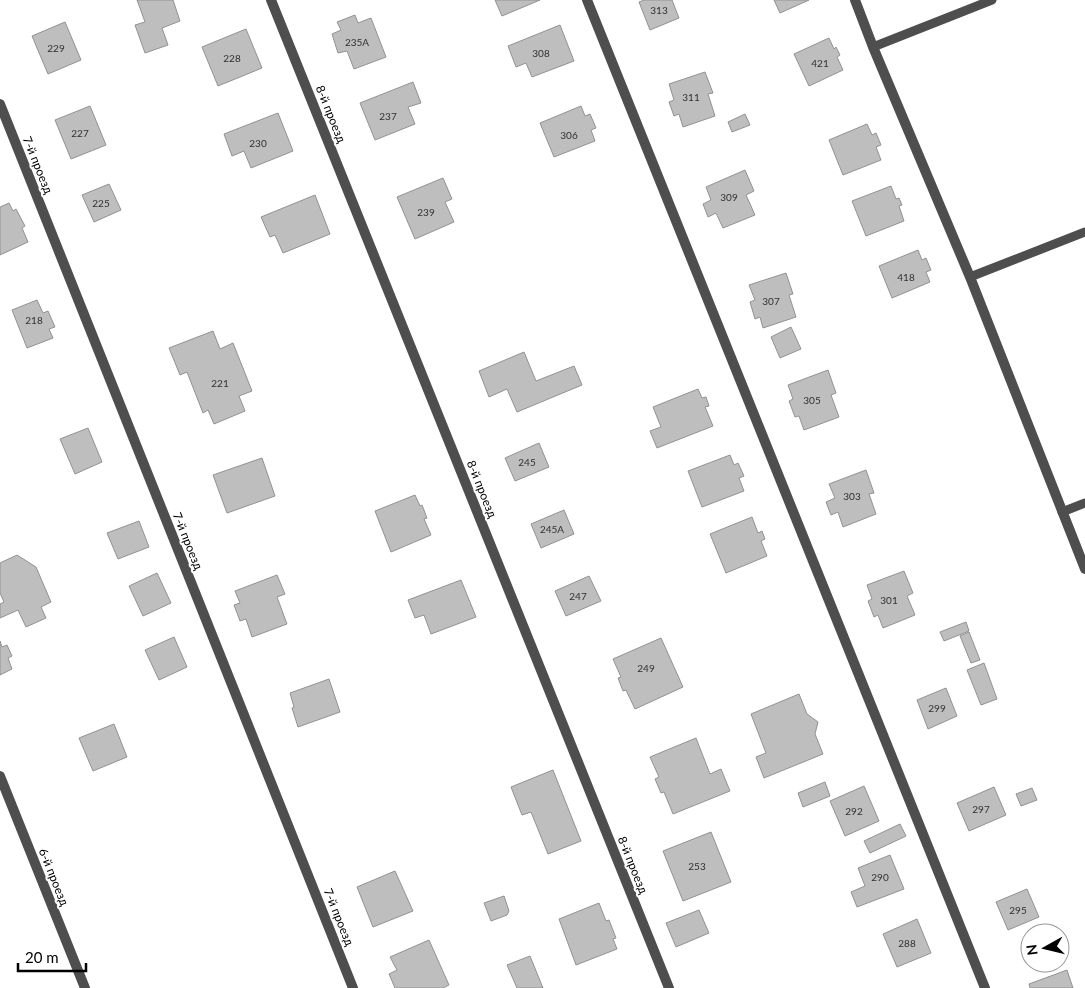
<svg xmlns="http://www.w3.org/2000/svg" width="1085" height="988" viewBox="0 0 1085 988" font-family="Lato,sans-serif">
<rect width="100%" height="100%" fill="#fff"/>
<!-- building -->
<g fill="#bebebe" stroke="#929292">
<polygon points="137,0 173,0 180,21 162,28 168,45 145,53 135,25 145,22"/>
<polygon points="495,0 540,0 502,16"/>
<polygon points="644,0 672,0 679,18 650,30 639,2"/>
<polygon points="774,0 809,0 780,13"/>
<polygon points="355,15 358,23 371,18 386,57 354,69 347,51 338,53 332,34 341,30 337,22"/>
<polygon points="65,22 81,60 48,74 32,36"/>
<polygon points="560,25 574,61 532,77 526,63 516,67 508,46"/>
<polygon points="246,29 262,68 218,86 202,47"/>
<polygon points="829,38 834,49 836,47 840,55 837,57 843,70 809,86 794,54"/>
<polygon points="705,72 713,93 708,94 715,116 683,127 679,114 674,116 669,102 674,100 669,84"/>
<polygon points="413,82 421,103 408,107 415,124 375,140 360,103"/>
<polygon points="90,106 106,145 71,159 55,120"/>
<polygon points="581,106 585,116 590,114 596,128 591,130 595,141 554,157 540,123"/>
<polygon points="278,113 293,151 251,168 244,151 232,156 224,134"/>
<polygon points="745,114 750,125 732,132 728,122"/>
<polygon points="867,124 872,135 876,133 881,145 876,147 881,160 843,175 829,140"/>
<polygon points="745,170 754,191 746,195 755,215 723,228 716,213 708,217 703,204 711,200 706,187"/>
<polygon points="443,178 452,199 445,202 454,222 415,239 397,197"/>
<polygon points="109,184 121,210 94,222 82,195"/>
<polygon points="891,186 896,199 899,198 902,205 899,206 904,221 866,236 852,201"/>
<polygon points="315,195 330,234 283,253 275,235 270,237 261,217"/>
<polygon points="9,203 13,211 16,209 25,226 22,228 28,242 0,255 0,207"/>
<polygon points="918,250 922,260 926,258 931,270 926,272 930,282 892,298 879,266"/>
<polygon points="786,273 793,294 789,295 796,317 763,328 760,317 755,319 750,302 755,300 749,285"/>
<polygon points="37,300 43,313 48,311 55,327 49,329 53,338 27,348 12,310"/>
<polygon points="791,327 801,349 780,358 771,337"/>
<polygon points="213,331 220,349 233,343 252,391 239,396 245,411 214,424 208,410 203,413 187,372 180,375 169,348"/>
<polygon points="524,352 536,381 574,366 582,385 517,412 507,389 489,397 479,371"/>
<polygon points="828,370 836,393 831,395 839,417 804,430 799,416 795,417 789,401 793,399 788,385"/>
<polygon points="698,389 702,398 706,397 709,406 705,407 713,426 657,448 650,431 661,427 653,407"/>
<polygon points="88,428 102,462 75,474 60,439"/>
<polygon points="539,443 549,467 515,481 505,458"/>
<polygon points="730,455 734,465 738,463 744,476 739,478 744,491 702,507 688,471"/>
<polygon points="262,458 275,496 227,513 213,475"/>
<polygon points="866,470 874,493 869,494 876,514 843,527 838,512 831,515 826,502 835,498 829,484"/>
<polygon points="415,495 420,506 422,505 427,518 424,519 431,535 391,552 375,511"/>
<polygon points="564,510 574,534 541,548 531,524"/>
<polygon points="752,517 758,533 762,531 765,539 761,541 767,556 726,573 710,534"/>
<polygon points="139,521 149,547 118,559 107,533"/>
<polygon points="17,555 36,567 51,602 41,607 46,618 26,627 18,610 0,618 0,604 4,602 0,593 0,563"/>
<polygon points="904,571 913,593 907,596 915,615 883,628 878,615 874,617 868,601 872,599 867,585"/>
<polygon points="157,573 171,603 143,616 129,586"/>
<polygon points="277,575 285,594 277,597 287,624 252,637 246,619 240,621 234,605 240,603 235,591"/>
<polygon points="589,576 601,601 566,616 555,591"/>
<polygon points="461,580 476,617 431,634 424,615 415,618 408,600"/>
<polygon points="966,622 969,631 944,641 940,632"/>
<polygon points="969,632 980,660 971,663 960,636"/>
<polygon points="174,637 187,667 159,680 145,650"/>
<polygon points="661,638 683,687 635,709 626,690 623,691 618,678 621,677 613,659"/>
<polygon points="0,641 2,647 7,645 12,656 8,658 12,669 0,675"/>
<polygon points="984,663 997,699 981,705 967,670"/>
<polygon points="329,679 340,712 298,727 292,708 294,707 290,693"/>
<polygon points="946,688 957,716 928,729 917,700"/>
<polygon points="799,694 807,714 818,722 815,734 823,754 764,778 756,757 766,753 751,714"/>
<polygon points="114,724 127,757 93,771 79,738"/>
<polygon points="696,738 710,774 721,769 730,791 673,814 664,792 661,793 655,779 659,777 650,757"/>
<polygon points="553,770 581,841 548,854 531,812 522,815 511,787"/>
<polygon points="825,782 830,796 803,807 798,793"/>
<polygon points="864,786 879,821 845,836 830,801"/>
<polygon points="994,787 1006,815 969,831 957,803"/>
<polygon points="1032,788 1037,800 1021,806 1016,794"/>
<polygon points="900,824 906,836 870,853 864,841"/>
<polygon points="711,832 731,882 683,901 663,851"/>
<polygon points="890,855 904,889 857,907 851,892 865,886 858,868"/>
<polygon points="395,871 413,911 373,927 357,887"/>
<polygon points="1027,889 1039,917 1008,930 996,902"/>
<polygon points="504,896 509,911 507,915 491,921 484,903"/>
<polygon points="599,903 606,921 609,920 616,938 613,939 617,949 576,965 559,919"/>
<polygon points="699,910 709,933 676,947 666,923"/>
<polygon points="917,919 931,953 897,967 883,934"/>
<polygon points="429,940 449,985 443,988 395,988 389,974 397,970 390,957"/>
<polygon points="530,956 543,988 517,988 507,965"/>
<polygon points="1067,970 1073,988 1030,988 1029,984"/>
</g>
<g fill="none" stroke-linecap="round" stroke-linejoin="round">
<!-- service -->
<g stroke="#4e4e4e" stroke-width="9">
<polyline points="873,47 992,0"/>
<polyline points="970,277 1085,232"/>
<polyline points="1062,512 1085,503"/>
</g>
<!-- minor -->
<g stroke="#4e4e4e" stroke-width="10">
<polyline points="271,0 669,988"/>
<polyline points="587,0 985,988"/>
<polyline points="855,0 873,47 970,277 1085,569"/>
<polyline points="0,104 353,988"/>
<polyline points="0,776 85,988"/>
</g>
</g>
<g text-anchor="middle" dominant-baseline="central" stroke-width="4" stroke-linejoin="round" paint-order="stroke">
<!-- number labels -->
<g font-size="10" fill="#303030">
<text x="659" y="10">313</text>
<text x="357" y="42">235А</text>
<text x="56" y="48">229</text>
<text x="541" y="53">308</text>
<text x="232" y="58">228</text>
<text x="820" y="63">421</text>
<text x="691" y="97">311</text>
<text x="388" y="116">237</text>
<text x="80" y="133">227</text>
<text x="569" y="135">306</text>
<text x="258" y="143">230</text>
<text x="729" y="197">309</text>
<text x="101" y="203">225</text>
<text x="426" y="212">239</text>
<text x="906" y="277">418</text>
<text x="771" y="301">307</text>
<text x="34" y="320">218</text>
<text x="220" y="383">221</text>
<text x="812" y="400">305</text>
<text x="527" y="462">245</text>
<text x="852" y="496">303</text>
<text x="552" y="529">245А</text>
<text x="578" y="596">247</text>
<text x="889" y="600">301</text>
<text x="646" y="668">249</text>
<text x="937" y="708">299</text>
<text x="981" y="809">297</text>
<text x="854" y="811">292</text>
<text x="697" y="866">253</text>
<text x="880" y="877">290</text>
<text x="1018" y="910">295</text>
<text x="907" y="943">288</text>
</g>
<!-- street labels -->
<g font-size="12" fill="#000" stroke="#fff">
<text transform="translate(331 114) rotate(68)">8-й проезд</text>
<text transform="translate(38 165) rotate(68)">7-й проезд</text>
<text transform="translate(482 489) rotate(68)">8-й проезд</text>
<text transform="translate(188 541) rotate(68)">7-й проезд</text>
<text transform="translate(633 865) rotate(68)">8-й проезд</text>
<text transform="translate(54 877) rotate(68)">6-й проезд</text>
<text transform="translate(339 917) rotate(68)">7-й проезд</text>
</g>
</g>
<!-- north arrow -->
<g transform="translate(1045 948) rotate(262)"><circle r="24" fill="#ffffff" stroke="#999999"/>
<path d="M0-4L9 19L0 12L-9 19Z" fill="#000000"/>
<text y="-8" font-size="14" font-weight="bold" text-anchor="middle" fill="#000000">N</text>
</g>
<!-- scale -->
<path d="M18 963v8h68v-8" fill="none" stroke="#000000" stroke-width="2.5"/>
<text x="25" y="963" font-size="15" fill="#000000" stroke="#ffffff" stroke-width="4" paint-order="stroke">20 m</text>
</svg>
